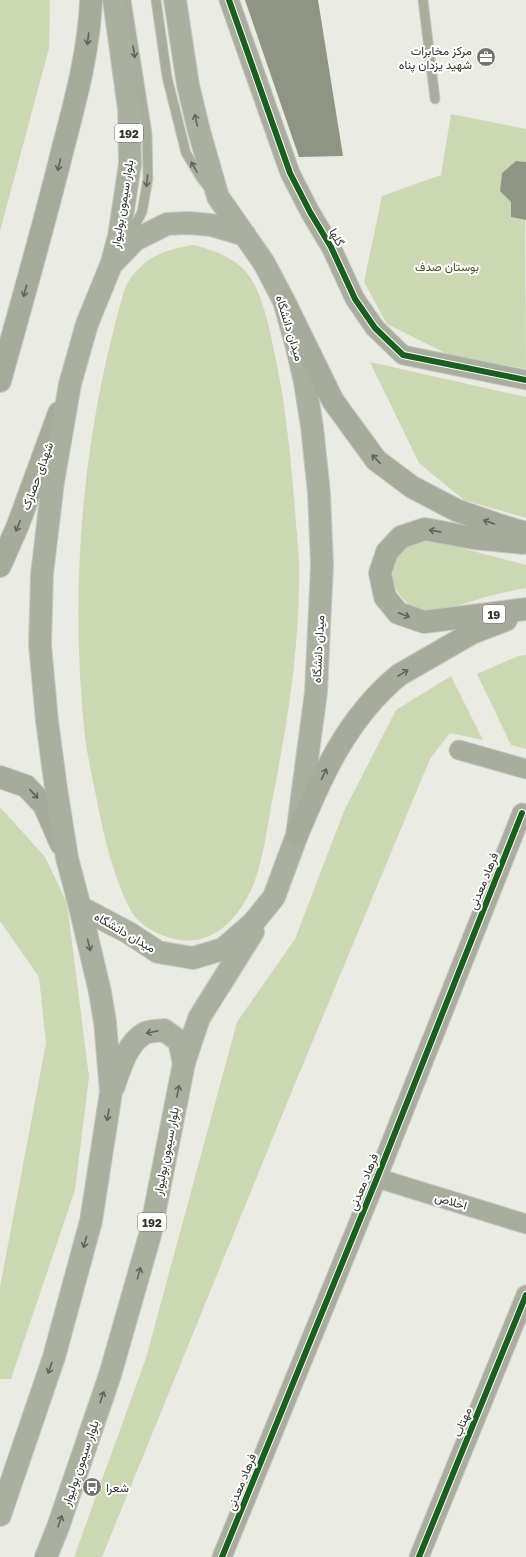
<svg xmlns="http://www.w3.org/2000/svg" width="526" height="1557" viewBox="0 0 526 1557" font-family="'Golos Text',Vazirmatn,sans-serif">
<rect width="100%" height="100%" fill="#eaece4"/>
<!-- green -->
<g fill="#ccd7b4">
<polygon points="0,0 50,0 49,48 0,231"/>
<polygon points="451,114 526,129 526,162 516,161 502,173 500,191 511,202 511,217 525,220 526,369 447,354 387,324 364,282 382,196 441,175"/>
<path d="M 194,245 C 213,250 233,257 246,272 C 265,294 272,342 278,370 C 287,417 291,462 295,509 C 296,529 299,549 299,568 C 300,645 288,721 273,796 C 267,826 263,869 248,896 C 228,933 198,952 157,933 C 146,927 136,921 130,909 C 126,903 124,896 121,889 C 109,859 102,828 96,796 C 92,777 88,758 85,738 C 69,588 82,436 124,291 C 137,260 163,249 194,245 Z"/>
<polygon points="370,362 526,397 526,518 464,500 419,463"/>
<path d="M 427,541 L 446,544 L 526,565 L 526,588 C 511,591 496,594 482,598 C 463,604 442,612 422,611 C 415,610 409,605 404,600 C 388,584 387,555 412,545 C 416,543 422,543 427,541 Z"/>
<polygon points="526,655 526,749 511,745 477,674 518,656"/>
<polygon points="451,676 483,740 450,733 430,759 287,1103 102,1557 74,1557 146,1358 237,1022 295,939 344,811 396,710"/>
<polygon points="0,807 45,857 67,903 89,1077 75,1190 11,1379 0,1379 0,1287 46,1043 39,977 0,921"/>
</g>
<!-- building -->
<g fill="#909482">
<polygon points="245,0 318,0 343,156 299,157"/>
<polygon points="516,161 526,162 526,220 511,217 511,202 500,191 502,173"/>
</g>
<g fill="none" stroke-linecap="round" stroke-linejoin="round">
<defs>
<g id="lane">
<polyline points="126,0 147,133 148,179 142,212 128,239"/>
<polyline points="156,0 167,77 186,153 201,178 209,188"/>
<polyline points="423,0 435,99"/>
</g>
<g id="street">
<polyline points="229,0 290,173 310,212 331,247 355,299 375,328 403,355 526,380"/>
<polyline points="459,750 526,769"/>
<polyline points="377,1178 526,1224"/>
<polyline points="222,1557 377,1178 522,813"/>
<polyline points="419,1557 526,1295"/>
</g>
<g id="secondary">
<path d="M 0,381 C 21,305 43,229 62,152 C 75,102 89,52 91,0"/>
<polyline points="0,566 18,525 59,413"/>
<polyline points="0,777 26,786 44,805 61,844"/>
</g>
<g id="primary">
<polyline points="175,0 188,85 199,131 218,197 264,263 284,301 296,344 305,382 312,427 319,493 322,565 316,692 297,835 274,897 253,923 223,949 193,958 158,952 129,933 80,907 67,858 56,788 47,721 40,645 42,574 53,482 70,384 87,324 111,265 135,240 167,224 188,223 211,225 245,235"/>
<polyline points="112,262 119,236 130,164 129,109 114,0"/>
<path d="M 114,1086 C 120,1068 127,1043 145,1033 C 150,1031 158,1031 164,1030 L 179,1041 L 184,1063"/>
<polyline points="0,1515 54,1357 91,1221 111,1092 105,1022 100,992 80,907"/>
<polyline points="46,1557 58,1527 110,1375 150,1235 184,1063 199,1018 253,932"/>
</g>
<g id="highway">
<polyline points="284,301 333,401 376,460 412,487 456,510 502,526 526,533"/>
<polyline points="523,543 473,538 425,529 401,537 387,552 380,573 385,597 398,613 424,622 526,609"/>
<path d="M 297,835 C 322,775 347,718 399,675 L 472,633 L 506,620"/>
</g>
</defs>
<!-- lane casing -->
<use href="#lane" stroke="#c8cac4" stroke-width="11"/>
<!-- street casing -->
<use href="#street" stroke="#c8cac4" stroke-width="21"/>
<!-- secondary casing -->
<use href="#secondary" stroke="#c8cac4" stroke-width="24"/>
<!-- primary casing -->
<use href="#primary" stroke="#c8cac4" stroke-width="24"/>
<!-- highway casing -->
<use href="#highway" stroke="#c8cac4" stroke-width="24"/>
<!-- lane -->
<use href="#lane" stroke="#a9ad9e" stroke-width="9"/>
<!-- street -->
<use href="#street" stroke="#a9ad9e" stroke-width="19"/>
<!-- secondary -->
<use href="#secondary" stroke="#a7ab9b" stroke-width="22"/>
<!-- primary -->
<use href="#primary" stroke="#aab09f" stroke-width="22"/>
<!-- highway -->
<use href="#highway" stroke="#a6ab9c" stroke-width="22"/>
<defs>
<g id="cycleway">
<polyline points="229,0 290,173 310,212 331,247 355,299 375,328 403,355 526,380"/>
<polyline points="222,1557 377,1178 522,813"/>
<polyline points="419,1557 526,1295"/>
</g>
</defs>
<!-- cycleway casing -->
<use href="#cycleway" stroke="#fff" stroke-width="8"/>
<!-- cycleway -->
<use href="#cycleway" stroke="#1b5e20" stroke-width="6"/>
</g>
<!-- one-way arrows -->
<defs><path id="oneway-shaft" d="M-6 0H5M1.5-3L5.5 0L1.5 3" fill="none" stroke-width="1.6" stroke-linecap="round" stroke-linejoin="round"/></defs>
<g stroke="#606359">
<use href="#oneway-shaft" transform="translate(88 39) rotate(97)"/>
<use href="#oneway-shaft" transform="translate(59 165) rotate(104)"/>
<use href="#oneway-shaft" transform="translate(25 291) rotate(105)"/>
<use href="#oneway-shaft" transform="translate(376 459) rotate(-134)"/>
<use href="#oneway-shaft" transform="translate(489 522) rotate(-161)"/>
<use href="#oneway-shaft" transform="translate(18 526) rotate(112)"/>
<use href="#oneway-shaft" transform="translate(435 531) rotate(-170)"/>
<use href="#oneway-shaft" transform="translate(404 615) rotate(21)"/>
<use href="#oneway-shaft" transform="translate(403 673) rotate(-31)"/>
<use href="#oneway-shaft" transform="translate(324 774) rotate(-65)"/>
<use href="#oneway-shaft" transform="translate(34 794) rotate(47)"/>
</g>
<g stroke="#61645a">
<use href="#oneway-shaft" transform="translate(134 52) rotate(81)"/>
<use href="#oneway-shaft" transform="translate(194 167) rotate(-121)"/>
<use href="#oneway-shaft" transform="translate(147 181) rotate(96)"/>
</g>
<g stroke="#61655b">
<use href="#oneway-shaft" transform="translate(196 120) rotate(-103)"/>
<use href="#oneway-shaft" transform="translate(89 945) rotate(76)"/>
<use href="#oneway-shaft" transform="translate(152 1032) rotate(169)"/>
<use href="#oneway-shaft" transform="translate(178 1091) rotate(-79)"/>
<use href="#oneway-shaft" transform="translate(108 1115) rotate(99)"/>
<use href="#oneway-shaft" transform="translate(85 1242) rotate(106)"/>
<use href="#oneway-shaft" transform="translate(139 1273) rotate(-74)"/>
<use href="#oneway-shaft" transform="translate(50 1368) rotate(109)"/>
<use href="#oneway-shaft" transform="translate(102 1397) rotate(-71)"/>
<use href="#oneway-shaft" transform="translate(60 1521) rotate(-71)"/>
</g>
<!-- icons -->
<defs>
<symbol id="office-disc" viewBox="-11 -11 22 22"><circle r="9.5" fill="#72746d" stroke="#fff"/><path d="M-6-3h4V-5.5h4V-3h4V5H-6ZM-1-4.5V-3h2v-1.5ZM-6 0V1H6V0Z" fill="#fff"/></symbol>
<symbol id="bus-disc" viewBox="-11 -11 22 22"><circle r="9.5" fill="#72746d" stroke="#fff"/><path d="M-5-6H5V4H4V6H2V4H-2V6H-4V4H-5ZM-3.5-4V0h7V-4ZM-3.5 1.2v1.5H-2V1.2ZM2 1.2v1.5H3.5V1.2Z" fill="#fff"/></symbol>
</defs>
<g fill-rule="evenodd">
<use href="#office-disc" x="475" y="46" width="22" height="22"/>
<use href="#bus-disc" x="81" y="1476" width="22" height="22"/>
</g>
<g text-anchor="middle" dominant-baseline="central" stroke-width="4" stroke-linejoin="round" paint-order="stroke">
<!-- shield labels -->
<g fill="#fff" stroke="#6f706c" stroke-width="1">
<rect x="115" y="124" width="28" height="18" rx="3"/>
<rect x="483" y="605" width="22" height="18" rx="3"/>
<rect x="138" y="1213" width="28" height="18" rx="3"/>
</g>
<g font-size="11" font-weight="bold" fill="#31332d">
<text x="129" y="133">192</text>
<text x="494" y="614">19</text>
<text x="152" y="1222">192</text>
</g>
<!-- poi labels -->
<g font-size="12" fill="#31332d" stroke="#fff" text-anchor="end">
<text x="472" y="50">مرکز مخابرات<tspan x="472" dy="14">شهید یزدان پناه</tspan></text>
<text x="106" y="1487" text-anchor="start">شعرا</text>
</g>
<!-- street labels -->
<g font-size="12" fill="#31332d" stroke="#fff">
<text transform="translate(122 204) rotate(-81)">بلوار سیمون بولیوار</text>
<text transform="translate(337 237) rotate(61)">گلها</text>
<text transform="translate(290 328) rotate(73)">میدان دانشگاه</text>
<text transform="translate(37 476) rotate(-70)">شهدای حصارک</text>
<text transform="translate(318 649) rotate(-87)">میدان دانشگاه</text>
<text transform="translate(483 881) rotate(-68)">فرهاد معدنی</text>
<text transform="translate(125 932) rotate(30)">میدان دانشگاه</text>
<text transform="translate(166 1151) rotate(-79)">بلوار سیمون بولیوار</text>
<text transform="translate(363 1182) rotate(-68)">فرهاد معدنی</text>
<text transform="translate(451 1201) rotate(17)">اخلاص</text>
<text transform="translate(462 1422) rotate(-68)">مهتاب</text>
<text transform="translate(80 1463) rotate(-71)">بلوار سیمون بولیوار</text>
<text transform="translate(241 1482) rotate(-68)">فرهاد معدنی</text>
</g>
<!-- park labels -->
<g font-size="12" fill="#46531e" stroke="#fff">
<text x="447" y="266">بوستان صدف</text>
</g>
</g>
</svg>
